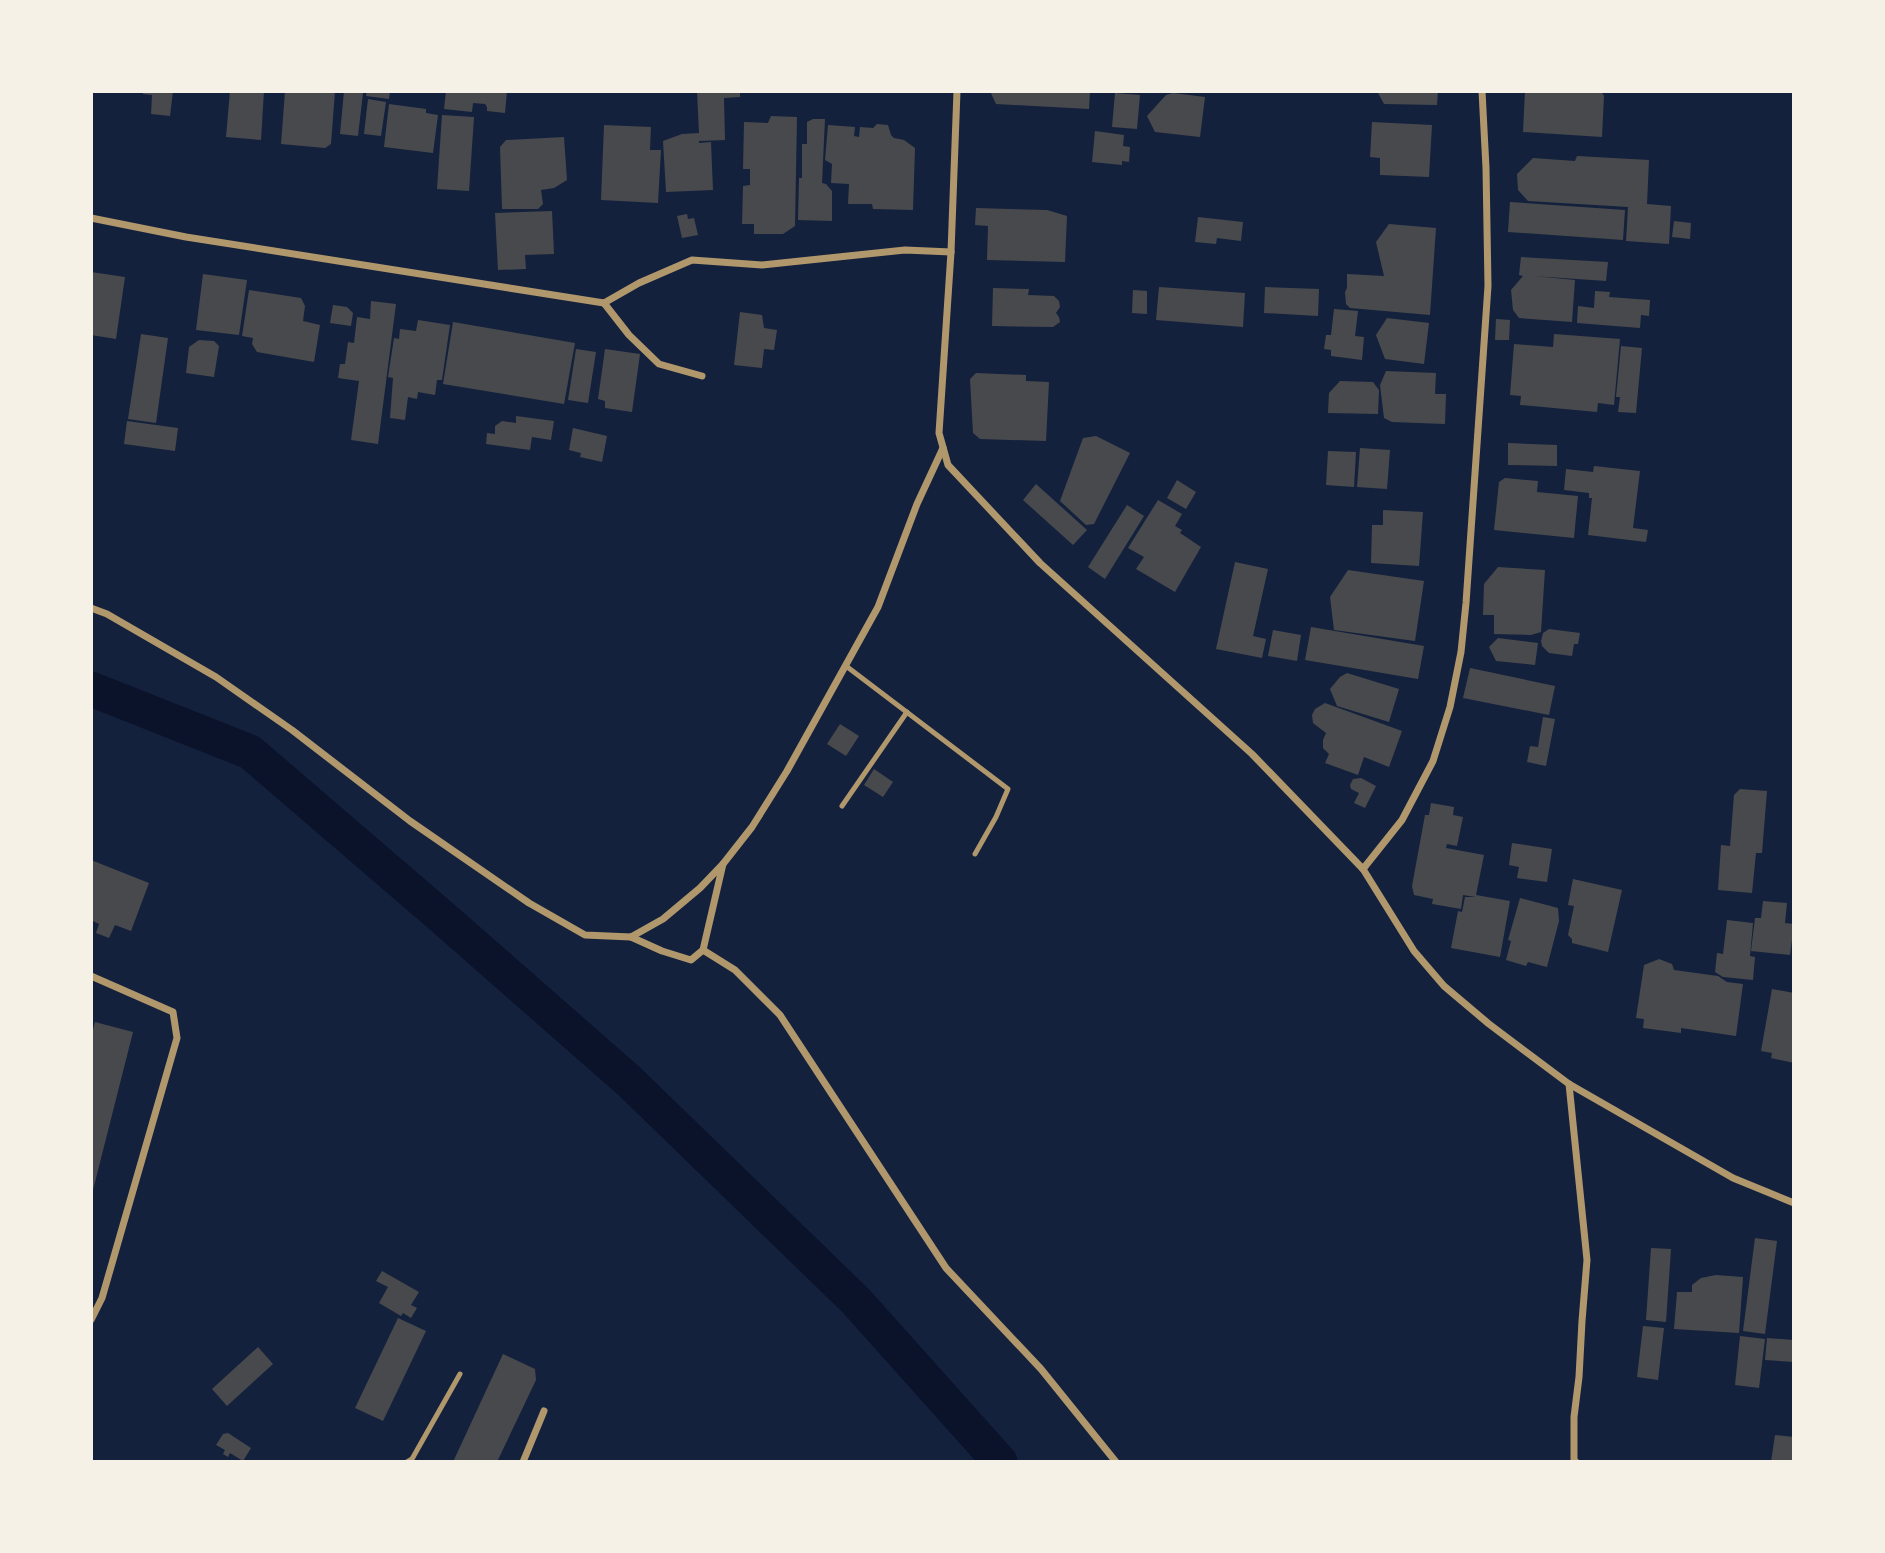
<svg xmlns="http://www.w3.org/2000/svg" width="1885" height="1553" viewBox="0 0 1885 1553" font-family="'Exo 2',sans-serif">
<rect width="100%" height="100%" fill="#14213d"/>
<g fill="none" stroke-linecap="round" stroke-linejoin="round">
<!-- canal -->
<polyline stroke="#0b132b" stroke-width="35" points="91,689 250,752 442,917 629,1081 856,1301 1000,1462"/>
</g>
<!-- building -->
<g fill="#48494c">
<polygon points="143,91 173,91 170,116 151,114 152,95 143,94"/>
<polygon points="230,91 264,91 261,140 226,137"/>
<polygon points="285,91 335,91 331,144 325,148 281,144"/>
<polygon points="344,91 363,93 358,136 340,134"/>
<polygon points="367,91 390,91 389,99 366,96"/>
<polygon points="446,91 507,91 505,113 487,111 487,107 485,104 473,103 472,112 444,109"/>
<polygon points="697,91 740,91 740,97 724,98 725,140 699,141 699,143 711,142 713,190 666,192 663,141 682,134 699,133"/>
<polygon points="990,91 1090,91 1089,109 996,104"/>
<polygon points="1377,91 1438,91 1437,105 1384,104"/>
<polygon points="1525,91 1601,91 1604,96 1602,137 1523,132"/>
<polygon points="1115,93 1140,95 1137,129 1112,127"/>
<polygon points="1173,93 1205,97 1200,137 1155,132 1147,116 1166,95"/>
<polygon points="368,99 386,102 381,136 364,134"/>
<polygon points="389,104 426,109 426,113 438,115 433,153 384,147"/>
<polygon points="442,115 474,117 469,191 437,189"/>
<polygon points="771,116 797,117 795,226 783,234 754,234 754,224 742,224 743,186 750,185 750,169 743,169 744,122 768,123"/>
<polygon points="813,119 825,119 822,183 826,184 832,191 832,221 798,220 799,178 802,178 802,144 807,144 807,122"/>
<polygon points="1372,122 1432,125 1429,177 1380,175 1380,158 1370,157"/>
<polygon points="877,124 888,125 891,135 894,138 904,140 915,148 913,210 873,209 872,204 848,204 849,184 831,183 832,164 825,160 828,125 855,127 854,136 859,137 860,127 873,128"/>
<polygon points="604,125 651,127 650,150 661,150 658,203 601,200"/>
<polygon points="1095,131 1124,135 1123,146 1130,147 1129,162 1122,161 1122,165 1092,162"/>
<polygon points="564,137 567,180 554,188 541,190 543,204 538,209 502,209 500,147 506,140"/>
<polygon points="1577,156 1649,160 1647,204 1671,206 1669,244 1626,241 1628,207 1528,201 1518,190 1517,174 1533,158 1575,161"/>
<polygon points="1510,202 1625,210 1623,240 1508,232"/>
<polygon points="976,208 1047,210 1067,216 1065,262 987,260 988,226 975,225"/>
<polygon points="552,211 554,254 525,255 526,269 498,270 495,213"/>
<polygon points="687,214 688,219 694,218 698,235 682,238 677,216"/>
<polygon points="1198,217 1243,222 1241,241 1217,238 1216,244 1195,242"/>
<polygon points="1674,221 1691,223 1690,239 1672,237"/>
<polygon points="1389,224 1436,228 1430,315 1350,308 1346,304 1345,292 1347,288 1347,274 1384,276 1376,242"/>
<polygon points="1521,257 1608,262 1606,281 1533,276 1575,280 1572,322 1519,318 1513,310 1511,290 1523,276 1519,275"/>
<polygon points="91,272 125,277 116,339 91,335"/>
<polygon points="203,274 247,280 239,335 196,330"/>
<polygon points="1159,287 1245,293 1243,327 1156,320"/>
<polygon points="1265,287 1319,289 1318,316 1264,313"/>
<polygon points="993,288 1029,289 1028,295 1054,296 1059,301 1060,307 1056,313 1059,317 1060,322 1053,327 992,326"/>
<polygon points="249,290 301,298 305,306 303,321 320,325 314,362 257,352 252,344 253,338 242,336"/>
<polygon points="1133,290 1147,291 1147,314 1132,313"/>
<polygon points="1595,291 1610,292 1609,297 1650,300 1649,316 1641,315 1640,328 1577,323 1578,306 1594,308"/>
<polygon points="371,301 396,304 378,444 351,440 359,381 338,378 340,364 345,364 348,342 354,343 357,317 370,319"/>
<polygon points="333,305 347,307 353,313 351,326 330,323"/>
<polygon points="1334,309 1358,311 1355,336 1364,337 1362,360 1331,356 1331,350 1324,349 1326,335 1331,335"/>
<polygon points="740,312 762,315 764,328 777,330 774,350 764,349 762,368 734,365"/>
<polygon points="1387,318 1429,323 1424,364 1385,359 1376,335"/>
<polygon points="1496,319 1510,320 1509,340 1495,340"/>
<polygon points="418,320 450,325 442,380 437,380 435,395 418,392 417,399 408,397 405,420 390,418 393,378 388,377 394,338 399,339 400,329 416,331"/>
<polygon points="453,322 575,343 564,404 443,384"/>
<polygon points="141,334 168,338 156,423 128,419"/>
<polygon points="1554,334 1620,339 1614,405 1598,403 1597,412 1520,405 1521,396 1510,395 1514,344 1553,347"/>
<polygon points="199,340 214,341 219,346 214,377 186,373 189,347"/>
<polygon points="1621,346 1642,348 1636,413 1618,412 1620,397 1616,397"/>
<polygon points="576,349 596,352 588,403 568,400"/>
<polygon points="605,349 640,354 632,412 605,408 605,401 598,399"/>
<polygon points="1386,371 1436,373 1435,394 1446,394 1445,424 1392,422 1384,418 1380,385"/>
<polygon points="976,373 1026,375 1026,381 1049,382 1046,441 980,439 973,433 970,379"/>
<polygon points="1340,381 1373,382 1379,390 1378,414 1328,413 1329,393"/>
<polygon points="516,416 554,421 551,440 532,437 530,450 486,444 487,433 495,434 495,426 502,421 516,423"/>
<polygon points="127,421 178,428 175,451 124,444"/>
<polygon points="573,428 607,436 602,462 580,457 581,453 569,450"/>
<polygon points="1096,436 1130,453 1094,524 1086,525 1060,501 1083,438"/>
<polygon points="1508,443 1557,445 1557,466 1508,465"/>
<polygon points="1360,448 1390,450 1387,489 1357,487"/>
<polygon points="1328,451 1356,452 1354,487 1326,485"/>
<polygon points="1594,466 1640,471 1633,528 1648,530 1646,542 1588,535 1592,498 1589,498 1589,493 1564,490 1566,469 1593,472"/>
<polygon points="1505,478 1538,481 1537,492 1578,496 1574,538 1494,530 1499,482"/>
<polygon points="1177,480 1196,492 1186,509 1167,498"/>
<polygon points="1036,484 1087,530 1073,545 1023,500"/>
<polygon points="1158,500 1182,514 1175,526 1182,530 1180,533 1201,547 1175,592 1136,569 1144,557 1128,548"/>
<polygon points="1127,505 1144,516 1105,579 1088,567"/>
<polygon points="1383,510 1423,512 1419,566 1371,563 1372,525 1383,525"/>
<polygon points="1235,562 1268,569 1253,636 1266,639 1262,658 1216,649"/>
<polygon points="1498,567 1545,570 1541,632 1531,635 1494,634 1494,615 1483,615 1484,584"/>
<polygon points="1348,570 1424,581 1415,641 1334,630 1330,597"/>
<polygon points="1311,627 1424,646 1418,679 1305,660"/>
<polygon points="1549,629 1580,633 1578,644 1574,644 1572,656 1549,653 1542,646 1541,641 1543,633"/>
<polygon points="1273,630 1301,635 1297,661 1268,656"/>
<polygon points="1498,638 1538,643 1535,665 1496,661 1489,647"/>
<polygon points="1470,668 1555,686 1549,715 1463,698"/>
<polygon points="1347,673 1399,689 1389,722 1337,706 1330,689 1340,677"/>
<polygon points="1325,703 1402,731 1389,767 1364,757 1358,775 1325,763 1329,754 1323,748 1323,740 1326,733 1313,723 1312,715 1315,709"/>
<polygon points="1543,717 1555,719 1546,766 1527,762 1530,746 1538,747"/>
<polygon points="840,724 859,736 846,756 827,744"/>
<polygon points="874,769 893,782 883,797 864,785"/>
<polygon points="1361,778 1376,786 1365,808 1354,803 1359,793 1351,789 1350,785 1353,779"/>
<polygon points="1740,789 1767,791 1762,853 1756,853 1752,893 1718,890 1721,845 1730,846 1734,795"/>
<polygon points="1431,803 1454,807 1453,815 1463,817 1457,846 1447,844 1446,848 1484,855 1476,895 1510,901 1500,957 1451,948 1458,911 1462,912 1465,897 1476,897 1463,895 1461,909 1432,904 1433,899 1414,895 1412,886 1425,815 1429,815"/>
<polygon points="1512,843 1552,849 1547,882 1517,878 1519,867 1509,865"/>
<polygon points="91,860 149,883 131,931 115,925 109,938 96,933 99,924 91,920"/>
<polygon points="1573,879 1622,890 1608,952 1572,943 1572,939 1568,935 1574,906 1568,905"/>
<polygon points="1520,898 1558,908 1559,921 1547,967 1528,962 1526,966 1506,960 1511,941 1508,940"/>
<polygon points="1763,901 1787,903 1785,923 1794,924 1790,955 1751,951 1755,918 1761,918"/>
<polygon points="1727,920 1753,923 1750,956 1755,957 1753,980 1723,977 1715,972 1717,953 1723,954"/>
<polygon points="1659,959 1672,964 1674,970 1718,976 1727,982 1743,984 1736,1036 1681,1028 1681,1033 1643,1028 1644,1019 1636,1018 1644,965"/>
<polygon points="1772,989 1794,993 1794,1063 1771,1058 1772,1053 1761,1051"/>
<polygon points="95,1022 133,1032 92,1194 91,1037"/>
<polygon points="1755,1238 1777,1241 1765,1334 1743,1331"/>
<polygon points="1651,1248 1671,1249 1666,1322 1646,1320"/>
<polygon points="382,1271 419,1292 411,1305 417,1308 411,1318 403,1313 401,1316 379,1303 388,1287 376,1281"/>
<polygon points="1716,1275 1743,1277 1739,1333 1674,1329 1677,1292 1692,1292 1692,1285 1701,1278"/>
<polygon points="398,1318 426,1331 383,1421 355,1408"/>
<polygon points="1643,1326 1664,1328 1658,1380 1637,1377"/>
<polygon points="1740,1336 1765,1339 1759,1388 1735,1385"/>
<polygon points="1767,1338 1794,1340 1794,1362 1765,1360"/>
<polygon points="258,1347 273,1364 227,1406 212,1389"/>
<polygon points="503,1354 535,1369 536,1380 497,1462 453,1462"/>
<polygon points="228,1433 251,1448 243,1461 230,1453 228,1457 223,1454 225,1450 216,1445 223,1434"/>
<polygon points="1775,1435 1794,1437 1794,1462 1771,1462"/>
</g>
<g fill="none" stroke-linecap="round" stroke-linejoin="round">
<!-- service -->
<g stroke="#b1986c" stroke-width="5">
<polyline points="846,666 1008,789 996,817 975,854"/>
<polyline points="842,806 907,712"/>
<polyline points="407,1462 412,1459 460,1374"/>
</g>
<!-- minor -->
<g stroke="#b1986c" stroke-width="7">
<polyline points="957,91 951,252 939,433 948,465 1040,563 1252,754 1363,869 1414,951 1444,986 1489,1024 1569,1084 1733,1178 1794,1203"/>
<polyline points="91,218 186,237 604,303 639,283 692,260 762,265 905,250 951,252"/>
<polyline points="604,303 629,335 659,364 702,376"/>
<polyline points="91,608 107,614 216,677 292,730 410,821 529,903 585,935 631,937 663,919 700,888 723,864"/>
<polyline points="1363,869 1402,820 1433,761 1450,707 1461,652 1466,603 1488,286 1486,168 1482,91"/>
<polyline points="631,937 662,951 691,960 703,950 723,864 752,827 787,771 878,607 917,504 943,448"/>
<polyline points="703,950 735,970 780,1015 946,1268 1041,1369 1116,1462"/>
<polyline points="91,976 173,1012 177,1038 102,1298 91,1320"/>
<polyline points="1569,1084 1587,1260 1582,1321 1579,1377 1574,1417 1574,1460 1576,1462"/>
<polyline points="523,1462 544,1411"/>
</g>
</g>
<!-- border -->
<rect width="1885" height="1553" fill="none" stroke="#f6f1e7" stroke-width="186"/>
</svg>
